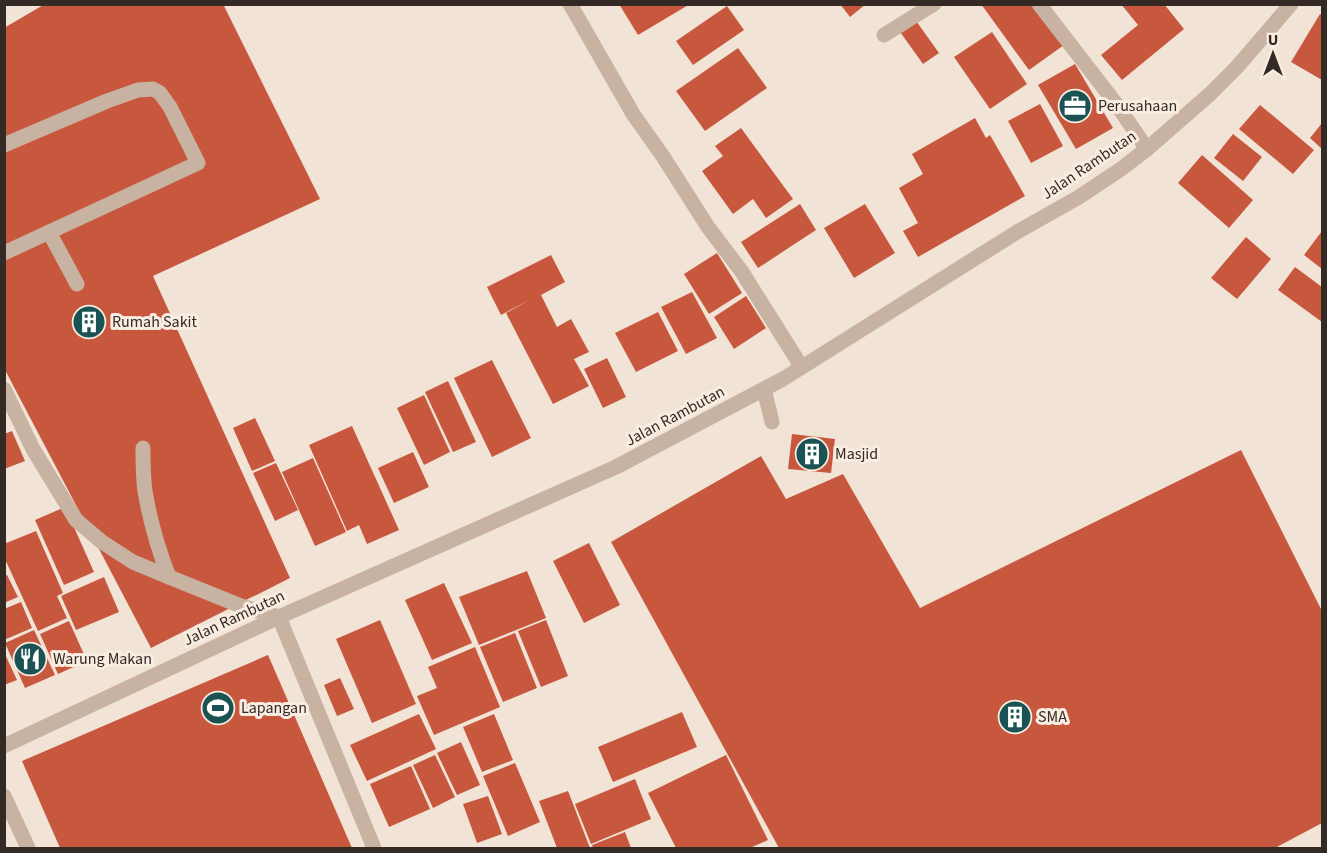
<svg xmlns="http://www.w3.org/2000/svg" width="1327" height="853" viewBox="0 0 1327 853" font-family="'Source Sans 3',sans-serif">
<rect width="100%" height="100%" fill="#f1e3d6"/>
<!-- building -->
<g fill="#c7583e">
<polygon points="45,4 223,4 320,199 153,276 290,578 151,648 4,368 4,28"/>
<polygon points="619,4 690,4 638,35"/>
<polygon points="840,4 866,4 850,17"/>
<polygon points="981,4 1035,4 1064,45 1029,70"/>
<polygon points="1121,4 1164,4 1184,29 1122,80 1101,55 1138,25"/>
<polygon points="727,6 744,30 693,65 676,41"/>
<polygon points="1320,14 1322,15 1322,80 1291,62"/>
<polygon points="914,18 939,53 923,64 898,29"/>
<polygon points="992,32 1027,84 990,109 954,57"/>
<polygon points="738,48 767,88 705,131 676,91"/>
<polygon points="1075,64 1113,128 1076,149 1038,85"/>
<polygon points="1040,104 1063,146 1031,163 1008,121"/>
<polygon points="1260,105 1314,150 1293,174 1239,129"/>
<polygon points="975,118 986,138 990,135 1025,196 918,257 903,231 918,223 899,188 923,174 912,154"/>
<polygon points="1322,123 1322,149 1310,138"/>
<polygon points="741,128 793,199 766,218 753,199 733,214 702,171 723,156 715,146"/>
<polygon points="1233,134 1262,157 1243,181 1214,158"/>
<polygon points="1202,155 1253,200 1229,228 1178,183"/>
<polygon points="800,204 816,230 758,268 741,242"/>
<polygon points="865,204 895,253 854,278 824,228"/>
<polygon points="1322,231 1322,269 1304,255"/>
<polygon points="1246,237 1271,259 1237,299 1211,278"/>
<polygon points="717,253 742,293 709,314 684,274"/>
<polygon points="551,255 565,282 541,295 557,327 571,319 589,352 574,359 589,386 553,404 506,313 531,299 501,315 487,287"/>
<polygon points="1295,267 1322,287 1322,322 1278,290"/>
<polygon points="692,292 717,338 686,354 661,307"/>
<polygon points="746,296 766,328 734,349 714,317"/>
<polygon points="658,312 678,351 636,372 615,333"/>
<polygon points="607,358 626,397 603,408 584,369"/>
<polygon points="492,360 531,438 492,457 454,378"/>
<polygon points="448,381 476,442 453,452 425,392"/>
<polygon points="424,395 450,452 424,465 397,408"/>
<polygon points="255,418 275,461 252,471 233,428"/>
<polygon points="352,426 399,530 367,544 359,525 347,531 309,445"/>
<polygon points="12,431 25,461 4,469 4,434"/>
<polygon points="792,434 835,439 831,473 788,469"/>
<polygon points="1241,450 1322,611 1322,823 1275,848 779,848 611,542 761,456 786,499 843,474 920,608"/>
<polygon points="413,452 429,487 394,503 378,468"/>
<polygon points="313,458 346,532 315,546 282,472"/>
<polygon points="276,463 298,510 275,521 253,473"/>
<polygon points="65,507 94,572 64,585 35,520"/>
<polygon points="36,531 63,593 57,596 67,618 38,631 4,557 4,544"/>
<polygon points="589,543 620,605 584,623 553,561"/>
<polygon points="527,571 546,618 479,645 459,597"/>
<polygon points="7,575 18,597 4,603 4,576"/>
<polygon points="104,577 119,612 76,630 61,596"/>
<polygon points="444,583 472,643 432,660 405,600"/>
<polygon points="21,602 32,628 4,640 4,609"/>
<polygon points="380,620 416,704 372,723 336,639"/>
<polygon points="546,620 568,676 541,687 518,631"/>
<polygon points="69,621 87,661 58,674 40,634"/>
<polygon points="34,630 55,675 25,688 5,643"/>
<polygon points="515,633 537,688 503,702 480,647"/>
<polygon points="475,647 500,707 434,735 417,696 437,688 428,667"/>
<polygon points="4,652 17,680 4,685"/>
<polygon points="268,655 352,848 60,848 22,761"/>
<polygon points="340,678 354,709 337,716 324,685"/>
<polygon points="682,712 697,747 613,782 598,747"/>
<polygon points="419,714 436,749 367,781 350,745"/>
<polygon points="494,714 513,760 482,772 463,727"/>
<polygon points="461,742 480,785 457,795 437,753"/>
<polygon points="435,755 455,797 433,808 413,765"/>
<polygon points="726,755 768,840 750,848 676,848 648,793"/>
<polygon points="515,763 540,822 508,836 483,776"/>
<polygon points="411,766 430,809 389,827 370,784"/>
<polygon points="635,779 651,819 591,844 575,804"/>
<polygon points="568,791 590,848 557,848 539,801"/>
<polygon points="488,796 502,834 477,843 463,804"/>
<polygon points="625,832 631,848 593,848 592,845"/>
</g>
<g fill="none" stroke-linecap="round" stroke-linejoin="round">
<!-- minor -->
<g stroke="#c8b2a2" stroke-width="15">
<polyline points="570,4 633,114 662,155 708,227 742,272 801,366"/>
<polyline points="1039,4 1117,105 1147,149"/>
<polyline points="884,35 934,4"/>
<polyline points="4,145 107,101 138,90 153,89 160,93 170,107 198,163 4,253"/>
<polyline points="49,232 77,284"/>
<polyline points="4,389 33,449 76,520 102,542 133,562 169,577 241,606 279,617 374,848"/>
<polyline points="764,389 772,422"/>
<path d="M 143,448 C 143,462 143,477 145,491 C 150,521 158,549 169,577"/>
<polyline points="4,796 28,848"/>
</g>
<!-- tertiary -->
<polyline stroke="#c8b2a2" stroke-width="15" points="4,746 279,617 616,467 783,379 1017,232 1079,197 1121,169 1147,149 1210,94 1237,67 1291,4"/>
</g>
<!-- icons -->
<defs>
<symbol id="office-disc" viewBox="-11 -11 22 22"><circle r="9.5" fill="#1b5354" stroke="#f9ede2"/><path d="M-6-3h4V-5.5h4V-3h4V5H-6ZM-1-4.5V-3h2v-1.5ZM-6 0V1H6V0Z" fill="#fff"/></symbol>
<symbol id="building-disc" viewBox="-11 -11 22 22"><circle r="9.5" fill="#1b5354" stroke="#f9ede2"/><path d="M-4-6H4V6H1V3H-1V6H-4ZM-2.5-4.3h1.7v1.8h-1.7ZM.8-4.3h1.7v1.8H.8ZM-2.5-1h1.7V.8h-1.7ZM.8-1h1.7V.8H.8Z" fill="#fff"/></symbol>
<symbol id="restaurant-disc" viewBox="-11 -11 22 22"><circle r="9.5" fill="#1b5354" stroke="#f9ede2"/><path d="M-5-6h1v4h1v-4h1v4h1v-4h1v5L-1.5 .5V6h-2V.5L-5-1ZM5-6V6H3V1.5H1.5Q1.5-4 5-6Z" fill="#fff"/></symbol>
<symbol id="stadium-disc" viewBox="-11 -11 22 22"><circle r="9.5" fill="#1b5354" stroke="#f9ede2"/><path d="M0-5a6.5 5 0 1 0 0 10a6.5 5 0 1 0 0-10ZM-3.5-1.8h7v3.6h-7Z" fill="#fff"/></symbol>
</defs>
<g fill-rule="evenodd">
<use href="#office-disc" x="1056" y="87" width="38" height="38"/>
<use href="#building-disc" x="70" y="303" width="38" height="38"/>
<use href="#building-disc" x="793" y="435" width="38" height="38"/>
<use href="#restaurant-disc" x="11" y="640" width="38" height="38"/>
<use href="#stadium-disc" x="199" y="689" width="38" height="38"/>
<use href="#building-disc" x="996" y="698" width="38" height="38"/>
</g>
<g text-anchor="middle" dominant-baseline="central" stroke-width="6" stroke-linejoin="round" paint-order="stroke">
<!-- poi labels -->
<g font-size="16" fill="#332925" stroke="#f9ede2" text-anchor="start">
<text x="1098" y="106">Perusahaan</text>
<text x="112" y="322">Rumah Sakit</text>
<text x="835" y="454">Masjid</text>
<text x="53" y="659">Warung Makan</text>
<text x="241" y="708">Lapangan</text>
<text x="1038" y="717">SMA</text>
</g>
<!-- street labels -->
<g font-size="16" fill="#332925" stroke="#f9ede2">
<text transform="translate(1089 165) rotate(-34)">Jalan Rambutan</text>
<text transform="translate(675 416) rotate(-28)">Jalan Rambutan</text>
<text transform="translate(234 618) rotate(-25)">Jalan Rambutan</text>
</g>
</g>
<!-- border -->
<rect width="1327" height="853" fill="none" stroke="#332925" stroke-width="12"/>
<!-- north arrow -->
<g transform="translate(1273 54)" stroke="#f9ede2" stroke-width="4.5" paint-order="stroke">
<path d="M0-4.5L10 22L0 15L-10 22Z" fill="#332925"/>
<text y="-9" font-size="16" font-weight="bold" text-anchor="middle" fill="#332925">U</text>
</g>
</svg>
